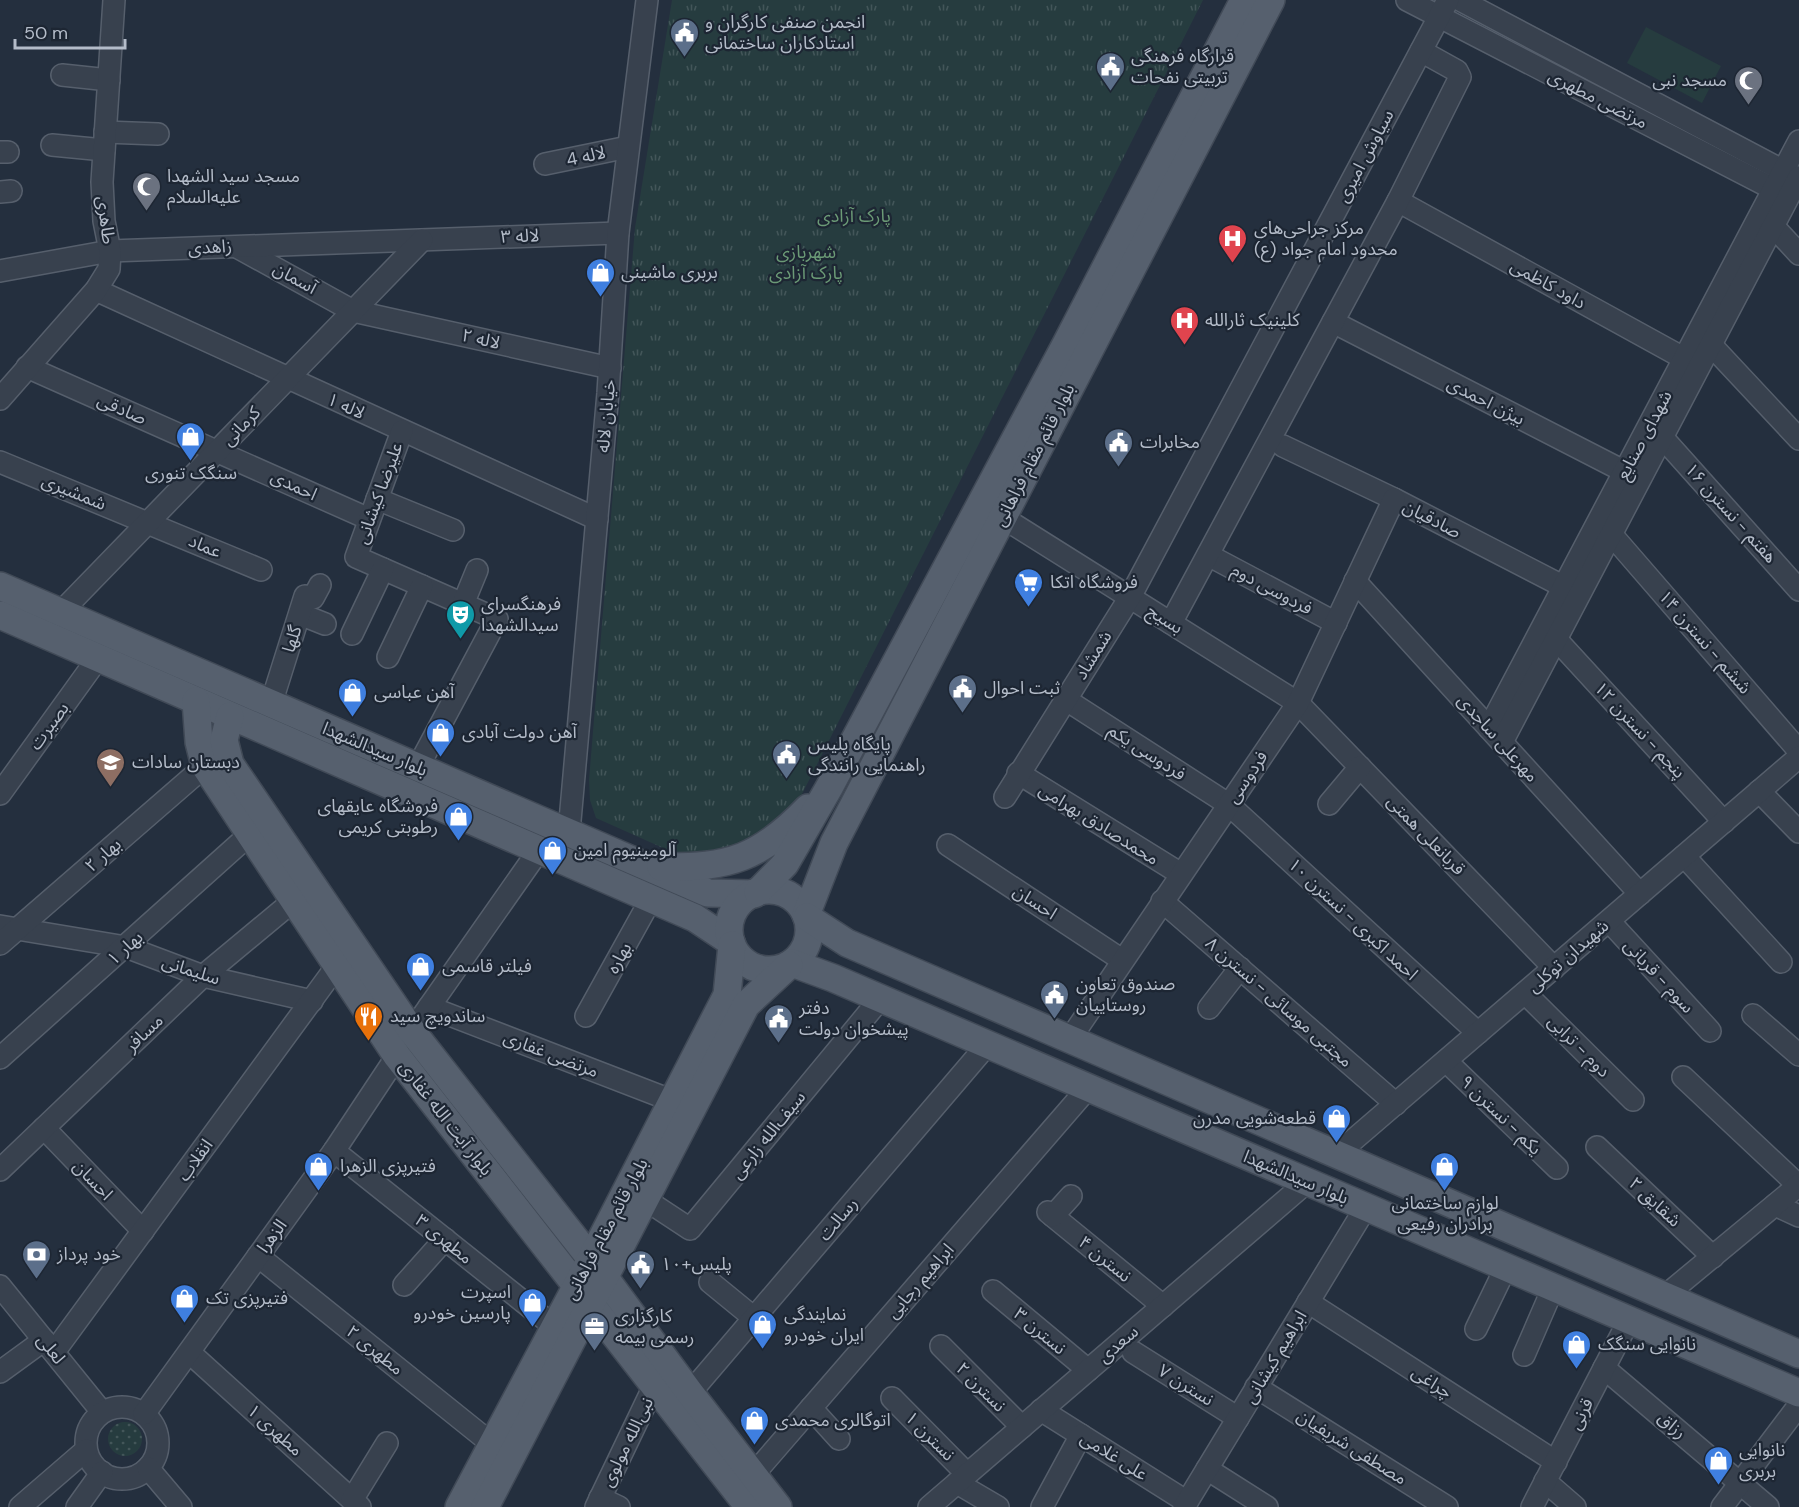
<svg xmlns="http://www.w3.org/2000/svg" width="1799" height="1507" viewBox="0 0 1799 1507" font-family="'DM Sans','Noto Sans Arabic',sans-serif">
<defs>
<pattern id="grass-dots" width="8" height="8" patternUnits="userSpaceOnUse" patternTransform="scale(1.5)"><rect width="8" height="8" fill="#263c3f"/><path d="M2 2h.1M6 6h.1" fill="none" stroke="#435659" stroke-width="1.8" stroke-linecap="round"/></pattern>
<pattern id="park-tufts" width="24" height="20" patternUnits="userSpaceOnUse" patternTransform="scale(1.5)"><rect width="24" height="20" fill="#263c3f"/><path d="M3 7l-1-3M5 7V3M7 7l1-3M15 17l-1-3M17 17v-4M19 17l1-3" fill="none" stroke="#435659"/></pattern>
</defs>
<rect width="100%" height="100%" fill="#242f3e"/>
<!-- grass -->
<circle fill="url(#grass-dots)" cx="125" cy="1439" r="17"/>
<!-- park -->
<polygon fill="url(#park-tufts)" points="672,0 1203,0 800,798 751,847 681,856 596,818 590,800 589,780 635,228"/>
<!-- garden -->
<polygon fill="#263c3f" points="1646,27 1721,66 1702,103 1627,63"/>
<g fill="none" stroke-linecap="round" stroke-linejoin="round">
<defs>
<g id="minor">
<polyline points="1407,0 1785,195"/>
<polyline points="1460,0 1795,177"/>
<polyline points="62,75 109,80"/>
<polyline points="105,132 158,134"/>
<polyline points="52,145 104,150"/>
<polyline points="0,152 8,152"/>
<polyline points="545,164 628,147"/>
<polyline points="0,192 11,191"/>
<polyline points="1398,201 1696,365"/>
<polyline points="1773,226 1799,254"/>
<polyline points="237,247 353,311 610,368"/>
<polyline points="0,271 110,251 618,233"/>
<polyline points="96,290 597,519"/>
<polyline points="1333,322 1637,478"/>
<polyline points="1711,345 1799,439"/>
<polyline points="27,367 369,519"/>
<polyline points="0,399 96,290 109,269 110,251 104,221 102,182 114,0"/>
<polyline points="402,431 356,557 497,619 418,767"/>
<polyline points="1662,437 1799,590"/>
<polyline points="1283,446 1394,499 1576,593"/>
<polyline points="0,462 261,570"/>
<polyline points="377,499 453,530"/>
<polyline points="1002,517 1298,703 1554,968"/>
<polyline points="1611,534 1799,751"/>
<polyline points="1208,555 1336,623"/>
<polyline points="1355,581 1640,894"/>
<polyline points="463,604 477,570"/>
<polyline points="61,612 422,240"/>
<polyline points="300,614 325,624"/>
<polyline points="1171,623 1398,201 1460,77 1457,71 1421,51"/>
<polyline points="352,634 383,569"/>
<polyline points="1556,639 1724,822"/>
<polyline points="388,657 422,586"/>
<polyline points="1065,699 1228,804 1478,1033"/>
<polyline points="271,704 305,596 313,598 320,585"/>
<polyline points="1489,728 1799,141"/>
<polyline points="1502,742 1799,177"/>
<polyline points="1018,773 1181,874"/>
<polyline points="1759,791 1799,832"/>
<polyline points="0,794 98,658"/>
<polyline points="1005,797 1130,597 1448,0"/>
<polyline points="1329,804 1360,767"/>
<polyline points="569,832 608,393 618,233 647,0"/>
<polyline points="948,845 1122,960"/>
<polyline points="1684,856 1781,962"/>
<polyline points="1162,901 1396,1104"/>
<polyline points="1609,921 1710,1031"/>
<polyline points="0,926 126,947 203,976 312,1001"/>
<polyline points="0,944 205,766"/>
<polyline points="1525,993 1633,1100"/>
<polyline points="429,1007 673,1101"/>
<polyline points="1209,1008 1240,968"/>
<polyline points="1753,1015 1799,1055"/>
<polyline points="586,1016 651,899"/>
<polyline points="422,1017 539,850"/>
<polyline points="1070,1039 1298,703 1394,499"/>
<polyline points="0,1058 249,835"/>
<polyline points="1446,1061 1557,1168"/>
<polyline points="1683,1077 1799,1186"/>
<polyline points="44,1128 143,1231"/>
<polyline points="1597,1147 1713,1257"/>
<polyline points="334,1151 555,1327"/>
<polyline points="1337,1154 1799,757"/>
<polyline points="0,1170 203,976 292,902"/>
<polyline points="646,1200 690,1229 880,999"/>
<polyline points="1775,1205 1799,1216"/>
<polyline points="1048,1212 1163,1306"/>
<polyline points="1053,1216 1071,1196"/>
<polyline points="258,1256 492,1444"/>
<polyline points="710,1282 754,1318"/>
<polyline points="404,1285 445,1239"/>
<polyline points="0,1286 102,1412"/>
<polyline points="993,1291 1088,1370"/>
<polyline points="1665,1296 1799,1185"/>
<polyline points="1308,1302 1556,1462"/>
<polyline points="1476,1329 1506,1267"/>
<polyline points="941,1346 1022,1427"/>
<polyline points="54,1352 336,967"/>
<polyline points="1133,1352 1238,1418"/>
<polyline points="190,1353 360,1507"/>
<polyline points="1524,1355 1553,1288"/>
<polyline points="1604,1368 1768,1507"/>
<polyline points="0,1372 44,1340"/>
<polyline points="1256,1387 1447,1507"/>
<polyline points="690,1393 987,1045"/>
<polyline points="892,1398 967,1474"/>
<circle cx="122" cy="1443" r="36"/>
<polyline points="811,1408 839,1439"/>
<polyline points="1041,1410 1187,1502"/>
<polyline points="144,1414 334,1151 397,1056"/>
<polyline points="148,1468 181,1507"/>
<polyline points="1207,1469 1267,1507"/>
<polyline points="753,1475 1088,1088"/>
<polyline points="1545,1481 1575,1507"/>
<polyline points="957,1483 998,1507"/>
<polyline points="600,1498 619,1507"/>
<polyline points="352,1500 387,1443"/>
<polyline points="20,1507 86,1450"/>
<polyline points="77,1507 102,1472"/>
<polyline points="596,1507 654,1386"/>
<polyline points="929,1507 1307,1182"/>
<polyline points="1042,1507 1081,1435"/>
<polyline points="1184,1507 1366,1207"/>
<polyline points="1532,1507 1629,1320"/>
<polyline points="1722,1507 1799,1405"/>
</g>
<g id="major">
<polyline points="0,586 708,893 754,894"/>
<polyline points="0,615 695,918 731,942"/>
<polyline points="196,701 199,742 205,766 397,1056 749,1507"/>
<polyline points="230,716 224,740 230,764 411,1030 591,1259 690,1393 778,1507"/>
<path d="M 661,867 C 730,868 760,858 808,808"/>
<circle cx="769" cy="930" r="40"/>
<polyline points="758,892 785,864 830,786 1066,344 1244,0"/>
<polyline points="806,915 834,843 1271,0"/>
<polyline points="807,917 847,943 1799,1354"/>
<polyline points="792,963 833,978 1799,1393"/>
<polyline points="459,1507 591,1259 727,995 732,945"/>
<polyline points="485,1507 746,1005 789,965"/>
</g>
</defs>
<!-- minor casing -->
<use href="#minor" stroke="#565f6c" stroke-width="24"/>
<!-- major casing -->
<use href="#major" stroke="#414a57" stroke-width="30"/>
<!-- minor -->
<use href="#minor" stroke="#38414e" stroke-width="21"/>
<!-- major -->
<use href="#major" stroke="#56606e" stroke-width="27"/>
</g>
<!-- icons -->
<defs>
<symbol id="civic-pin" viewBox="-11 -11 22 30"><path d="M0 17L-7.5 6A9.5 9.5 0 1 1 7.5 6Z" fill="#5c6f8a" stroke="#1d2633"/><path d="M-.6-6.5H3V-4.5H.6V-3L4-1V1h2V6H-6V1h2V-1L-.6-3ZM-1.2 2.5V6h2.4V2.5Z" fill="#fff"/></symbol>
<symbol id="mosque-pin" viewBox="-11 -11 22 30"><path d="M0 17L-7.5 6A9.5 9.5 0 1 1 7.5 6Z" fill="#6b7280" stroke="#1d2633"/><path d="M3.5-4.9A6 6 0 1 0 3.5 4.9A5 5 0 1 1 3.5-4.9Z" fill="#fff"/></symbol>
<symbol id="hospital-pin" viewBox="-11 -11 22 30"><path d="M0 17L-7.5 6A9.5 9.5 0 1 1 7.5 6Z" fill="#e0444e" stroke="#1d2633"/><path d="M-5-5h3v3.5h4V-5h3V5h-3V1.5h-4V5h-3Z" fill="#fff"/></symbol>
<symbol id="shop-pin" viewBox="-11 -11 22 30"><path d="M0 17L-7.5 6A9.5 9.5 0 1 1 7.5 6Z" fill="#3f7fe0" stroke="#1d2633"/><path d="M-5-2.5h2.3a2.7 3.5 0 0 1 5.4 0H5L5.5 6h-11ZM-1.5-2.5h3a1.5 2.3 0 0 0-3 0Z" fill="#fff"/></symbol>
<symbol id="supermarket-pin" viewBox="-11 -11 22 30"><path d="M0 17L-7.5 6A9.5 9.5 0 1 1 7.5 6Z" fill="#3f7fe0" stroke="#1d2633"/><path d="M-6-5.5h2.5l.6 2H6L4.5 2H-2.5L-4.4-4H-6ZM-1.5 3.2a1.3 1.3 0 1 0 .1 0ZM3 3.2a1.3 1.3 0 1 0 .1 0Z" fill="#fff"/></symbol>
<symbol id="theatre-pin" viewBox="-11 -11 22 30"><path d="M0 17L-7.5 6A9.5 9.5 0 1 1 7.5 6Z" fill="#0f9aa8" stroke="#1d2633"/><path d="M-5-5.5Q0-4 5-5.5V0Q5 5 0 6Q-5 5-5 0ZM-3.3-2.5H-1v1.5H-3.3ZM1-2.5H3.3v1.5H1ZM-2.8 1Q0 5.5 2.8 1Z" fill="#fff"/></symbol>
<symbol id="school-pin" viewBox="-11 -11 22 30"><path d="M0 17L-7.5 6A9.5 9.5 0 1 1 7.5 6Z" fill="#8d6e63" stroke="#1d2633"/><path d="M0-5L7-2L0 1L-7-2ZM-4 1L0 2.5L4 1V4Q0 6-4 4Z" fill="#fff"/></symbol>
<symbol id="restaurant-pin" viewBox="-11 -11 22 30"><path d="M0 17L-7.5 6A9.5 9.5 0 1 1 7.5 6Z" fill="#e8710a" stroke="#1d2633"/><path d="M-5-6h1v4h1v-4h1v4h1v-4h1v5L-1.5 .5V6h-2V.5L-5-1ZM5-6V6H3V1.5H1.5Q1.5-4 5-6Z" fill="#fff"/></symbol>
<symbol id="bank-pin" viewBox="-11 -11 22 30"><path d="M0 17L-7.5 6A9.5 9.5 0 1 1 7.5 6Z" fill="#5c6f8a" stroke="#1d2633"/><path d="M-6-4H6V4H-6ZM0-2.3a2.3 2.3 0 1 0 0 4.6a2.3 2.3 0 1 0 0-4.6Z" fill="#fff"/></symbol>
<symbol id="office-pin" viewBox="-11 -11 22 30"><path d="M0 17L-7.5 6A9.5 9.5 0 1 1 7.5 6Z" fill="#5c6f8a" stroke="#1d2633"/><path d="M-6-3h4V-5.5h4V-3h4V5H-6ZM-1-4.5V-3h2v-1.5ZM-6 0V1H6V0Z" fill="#fff"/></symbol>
</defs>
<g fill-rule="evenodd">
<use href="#civic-pin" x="668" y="16" width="33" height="45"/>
<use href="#civic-pin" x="1094" y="50" width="33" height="45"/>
<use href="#mosque-pin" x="1732" y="64" width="33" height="45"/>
<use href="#mosque-pin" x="130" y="170" width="33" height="45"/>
<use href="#hospital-pin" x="1216" y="222" width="33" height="45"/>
<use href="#shop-pin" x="584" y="256" width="33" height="45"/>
<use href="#hospital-pin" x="1168" y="304" width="33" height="45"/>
<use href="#shop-pin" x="174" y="420" width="33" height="45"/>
<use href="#civic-pin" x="1102" y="426" width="33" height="45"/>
<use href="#supermarket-pin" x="1012" y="566" width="33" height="45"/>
<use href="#theatre-pin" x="444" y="598" width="33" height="45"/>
<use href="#civic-pin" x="946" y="672" width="33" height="45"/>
<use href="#shop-pin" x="336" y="676" width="33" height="45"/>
<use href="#shop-pin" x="424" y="716" width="33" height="45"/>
<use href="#civic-pin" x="770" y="738" width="33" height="45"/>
<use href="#school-pin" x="94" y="746" width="33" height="45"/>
<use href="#shop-pin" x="442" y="800" width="33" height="45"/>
<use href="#shop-pin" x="536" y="834" width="33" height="45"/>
<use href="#shop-pin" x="404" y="950" width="33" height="45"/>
<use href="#civic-pin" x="1038" y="978" width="33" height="45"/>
<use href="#restaurant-pin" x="352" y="1000" width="33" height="45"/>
<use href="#civic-pin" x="762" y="1002" width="33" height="45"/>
<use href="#shop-pin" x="1320" y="1102" width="33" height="45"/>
<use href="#shop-pin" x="302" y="1150" width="33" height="45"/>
<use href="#shop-pin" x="1428" y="1150" width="33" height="45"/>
<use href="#bank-pin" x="20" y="1238" width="33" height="45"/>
<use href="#civic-pin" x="624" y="1248" width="33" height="45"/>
<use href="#shop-pin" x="168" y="1282" width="33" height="45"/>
<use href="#shop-pin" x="516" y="1286" width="33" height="45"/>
<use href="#shop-pin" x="746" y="1308" width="33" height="45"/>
<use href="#office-pin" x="578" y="1310" width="33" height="45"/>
<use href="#shop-pin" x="1560" y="1328" width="33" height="45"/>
<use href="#shop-pin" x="738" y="1404" width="33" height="45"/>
<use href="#shop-pin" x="1702" y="1444" width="33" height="45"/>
</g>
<g text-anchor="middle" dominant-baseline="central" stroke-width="4.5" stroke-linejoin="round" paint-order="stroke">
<!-- poi labels -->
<g font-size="18" fill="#b4bcc9" stroke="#1d2633" text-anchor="start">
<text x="705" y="22">انجمن صنفی کارگران و<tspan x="705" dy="21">استادکاران ساختمانی</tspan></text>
<text x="1131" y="56">قرارگاه فرهنگی<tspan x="1131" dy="21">تربیتی نفحات</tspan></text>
<text x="1727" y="80" text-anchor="end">مسجد نبی</text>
<text x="167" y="176">مسجد سید الشهدا<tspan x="167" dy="21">علیه‌السلام</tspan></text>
<text x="1254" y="228">مرکز جراحی‌های<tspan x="1254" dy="21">محدود امام جواد (ع)</tspan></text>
<text x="621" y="272">بربری ماشینی</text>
<text x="1205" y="320">کلینیک ثارالله</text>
<text x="1140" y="442">مخابرات</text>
<text x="191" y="473" text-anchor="middle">سنگک تنوری</text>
<text x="1050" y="582">فروشگاه اتکا</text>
<text x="481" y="604">فرهنگسرای<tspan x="481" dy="21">سیدالشهدا</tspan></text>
<text x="984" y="688">ثبت احوال</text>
<text x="374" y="692">آهن عباسی</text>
<text x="462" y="732">آهن دولت آبادی</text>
<text x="808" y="744">پایگاه پلیس<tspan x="808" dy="21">راهنمایی رانندگی</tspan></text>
<text x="132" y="762">دبستان سادات</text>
<text x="438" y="806" text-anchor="end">فروشگاه عایقهای<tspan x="438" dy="21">رطوبتی کریمی</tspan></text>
<text x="574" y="850">آلومینیوم امین</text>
<text x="442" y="966">فیلتر قاسمی</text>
<text x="1076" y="984">صندوق تعاون<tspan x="1076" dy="21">روستاییان</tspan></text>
<text x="799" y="1008">دفتر<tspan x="799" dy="21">پیشخوان دولت</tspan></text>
<text x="390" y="1016">ساندویچ سید</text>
<text x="1316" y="1118" text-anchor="end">قطعه‌شویی مدرن</text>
<text x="340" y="1166">فتیرپزی الزهرا</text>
<text x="1445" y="1203" text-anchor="middle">لوازم ساختمانی<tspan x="1445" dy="21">برادران رفیعی</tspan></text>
<text x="57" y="1254">خود پرداز</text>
<text x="661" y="1264">پلیس+۱۰</text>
<text x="511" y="1292" text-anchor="end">اسپرت<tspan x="511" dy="21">پارسین خودرو</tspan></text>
<text x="206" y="1298">فتیرپزی تک</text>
<text x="784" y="1314">نمایندگی<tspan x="784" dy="21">ایران خودرو</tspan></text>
<text x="615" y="1316">کارگزاری<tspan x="615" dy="21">رسمی بیمه</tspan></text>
<text x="1598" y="1344">نانوایی سنگک</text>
<text x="775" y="1420">اتوگالری محمدی</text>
<text x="1739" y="1450">نانوایی<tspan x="1739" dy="21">بربری</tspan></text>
</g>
<!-- street labels -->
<g font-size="18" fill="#b4bcc9" stroke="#1d2633">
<text transform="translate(1598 99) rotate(27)">مرتضی مطهری</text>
<text transform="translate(586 156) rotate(-12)">لاله 4</text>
<text transform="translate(1365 156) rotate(-62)">سیاوش امیری</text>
<text transform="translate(106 220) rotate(83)">طاهری</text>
<text transform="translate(520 236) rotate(-2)">لاله ۳</text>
<text transform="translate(210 247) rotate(-3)">زاهدی</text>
<text transform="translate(295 278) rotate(29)">آسمان</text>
<text transform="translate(1548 284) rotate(29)">داود کاظمی</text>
<text transform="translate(481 339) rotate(13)">لاله ۲</text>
<text transform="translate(1486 401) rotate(27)">بیژن احمدی</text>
<text transform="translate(346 406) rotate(24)">لاله ۱</text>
<text transform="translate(122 409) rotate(24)">صادقی</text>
<text transform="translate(606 416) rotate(-85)">خیابان لاله</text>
<text transform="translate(241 426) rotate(-46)">کرمانی</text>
<text transform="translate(1644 435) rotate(-62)">شهدای صنایع</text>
<text transform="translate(1034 455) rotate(-63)">بلوار قائم مقام فراهانی</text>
<text transform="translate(294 485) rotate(25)">احمدی</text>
<text transform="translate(74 492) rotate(22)">شمشیری</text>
<text transform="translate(379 493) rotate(-70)">علیرضا کیشانی</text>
<text transform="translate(1731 513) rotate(48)">هفتم - نسترن ۱۶</text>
<text transform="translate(1432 519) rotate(27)">صادقیان</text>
<text transform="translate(205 546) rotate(23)">عماد</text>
<text transform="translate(1272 589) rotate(28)">فردوسی دوم</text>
<text transform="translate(1165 619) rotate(32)">بسیج</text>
<text transform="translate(292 639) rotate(-72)">گلها</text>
<text transform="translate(1705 642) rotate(49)">ششم - نسترن ۱۴</text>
<text transform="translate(1093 655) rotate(-58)">شمشاد</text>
<text transform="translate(49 726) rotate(-54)">بصیرت</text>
<text transform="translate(1640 730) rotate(47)">پنجم - نسترن ۱۲</text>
<text transform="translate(1498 738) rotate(48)">مهرعلی ساجدی</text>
<text transform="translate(375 749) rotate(23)">بلوار سیدالشهدا</text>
<text transform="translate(1147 752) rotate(33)">فردوسی یکم</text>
<text transform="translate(1247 777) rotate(-56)">فردوسی</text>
<text transform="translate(1099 824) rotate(32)">محمدصادق بهرامی</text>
<text transform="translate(1426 835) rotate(46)">قربانعلی همتی</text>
<text transform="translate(103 855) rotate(-41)">بهار ۲</text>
<text transform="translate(1035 902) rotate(33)">احسان</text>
<text transform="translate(1353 919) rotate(43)">احمد اکبری - نسترن ۱۰</text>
<text transform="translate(125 948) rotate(-42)">بهار ۱</text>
<text transform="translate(1568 956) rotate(-41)">شهیدان توکلی</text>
<text transform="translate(619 958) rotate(-61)">بهاره</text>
<text transform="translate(191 970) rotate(18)">سلیمانی</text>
<text transform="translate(1659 976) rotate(47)">سوم - قربانی</text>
<text transform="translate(1279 1002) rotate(41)">مجتبی موسائی - نسترن ۸</text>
<text transform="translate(144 1033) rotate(-44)">مسافر</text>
<text transform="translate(1579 1046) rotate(45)">دوم - ترابی</text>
<text transform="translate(551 1054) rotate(21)">مرتضی غفاری</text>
<text transform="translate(1501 1115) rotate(44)">یکم - نسترن ۹</text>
<text transform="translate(446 1118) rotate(52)">بلوار آیت الله غفاری</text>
<text transform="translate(768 1135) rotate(-51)">سیف‌الله زارعی</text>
<text transform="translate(195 1160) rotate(-54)">انقلاب</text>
<text transform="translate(1296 1177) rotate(23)">بلوار سیدالشهدا</text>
<text transform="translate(93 1180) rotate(46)">احسان</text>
<text transform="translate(1655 1202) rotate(43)">شقایق ۲</text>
<text transform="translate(838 1219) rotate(-50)">رسالت</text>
<text transform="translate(606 1229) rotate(-62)">بلوار قائم مقام فراهانی</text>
<text transform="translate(272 1236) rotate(-54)">الزهرا</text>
<text transform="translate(444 1239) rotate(39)">مطهری ۳</text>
<text transform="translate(1105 1259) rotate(39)">نسترن ۴</text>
<text transform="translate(920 1281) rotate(-49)">ابراهیم رجایی</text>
<text transform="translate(1040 1331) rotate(40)">نسترن ۳</text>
<text transform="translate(1118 1344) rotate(-41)">سعدی</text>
<text transform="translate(51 1349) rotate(51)">لعلی</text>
<text transform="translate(375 1350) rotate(39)">مطهری ۲</text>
<text transform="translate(1275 1357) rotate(-59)">ابراهیم کیشانی</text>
<text transform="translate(1432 1382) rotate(33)">چراغی</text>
<text transform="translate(1186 1385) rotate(32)">نسترن ۷</text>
<text transform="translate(981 1387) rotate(45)">نسترن ۲</text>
<text transform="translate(1581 1414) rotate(-63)">قرنی</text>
<text transform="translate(1672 1425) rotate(40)">رزاق</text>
<text transform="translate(275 1430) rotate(42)">مطهری ۱</text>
<text transform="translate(930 1436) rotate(45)">نسترن ۱</text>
<text transform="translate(627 1442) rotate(-64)">نبی‌الله مولوی</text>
<text transform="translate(1352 1447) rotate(32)">مصطفی شریفیان</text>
<text transform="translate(1114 1456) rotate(32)">علی غلامی</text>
</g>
<!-- park labels -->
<g font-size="18" fill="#6b9a76" stroke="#1d2633">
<text x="854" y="216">پارک آزادی</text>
<text x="806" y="252">شهربازی<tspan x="806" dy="21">پارک آزادی</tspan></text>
</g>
</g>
<!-- scale -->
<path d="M15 39v9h110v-9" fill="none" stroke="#b4bcc9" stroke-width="3"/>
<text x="24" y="39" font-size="18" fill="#b4bcc9" stroke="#1d2633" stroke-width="4.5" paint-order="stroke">50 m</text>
</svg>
